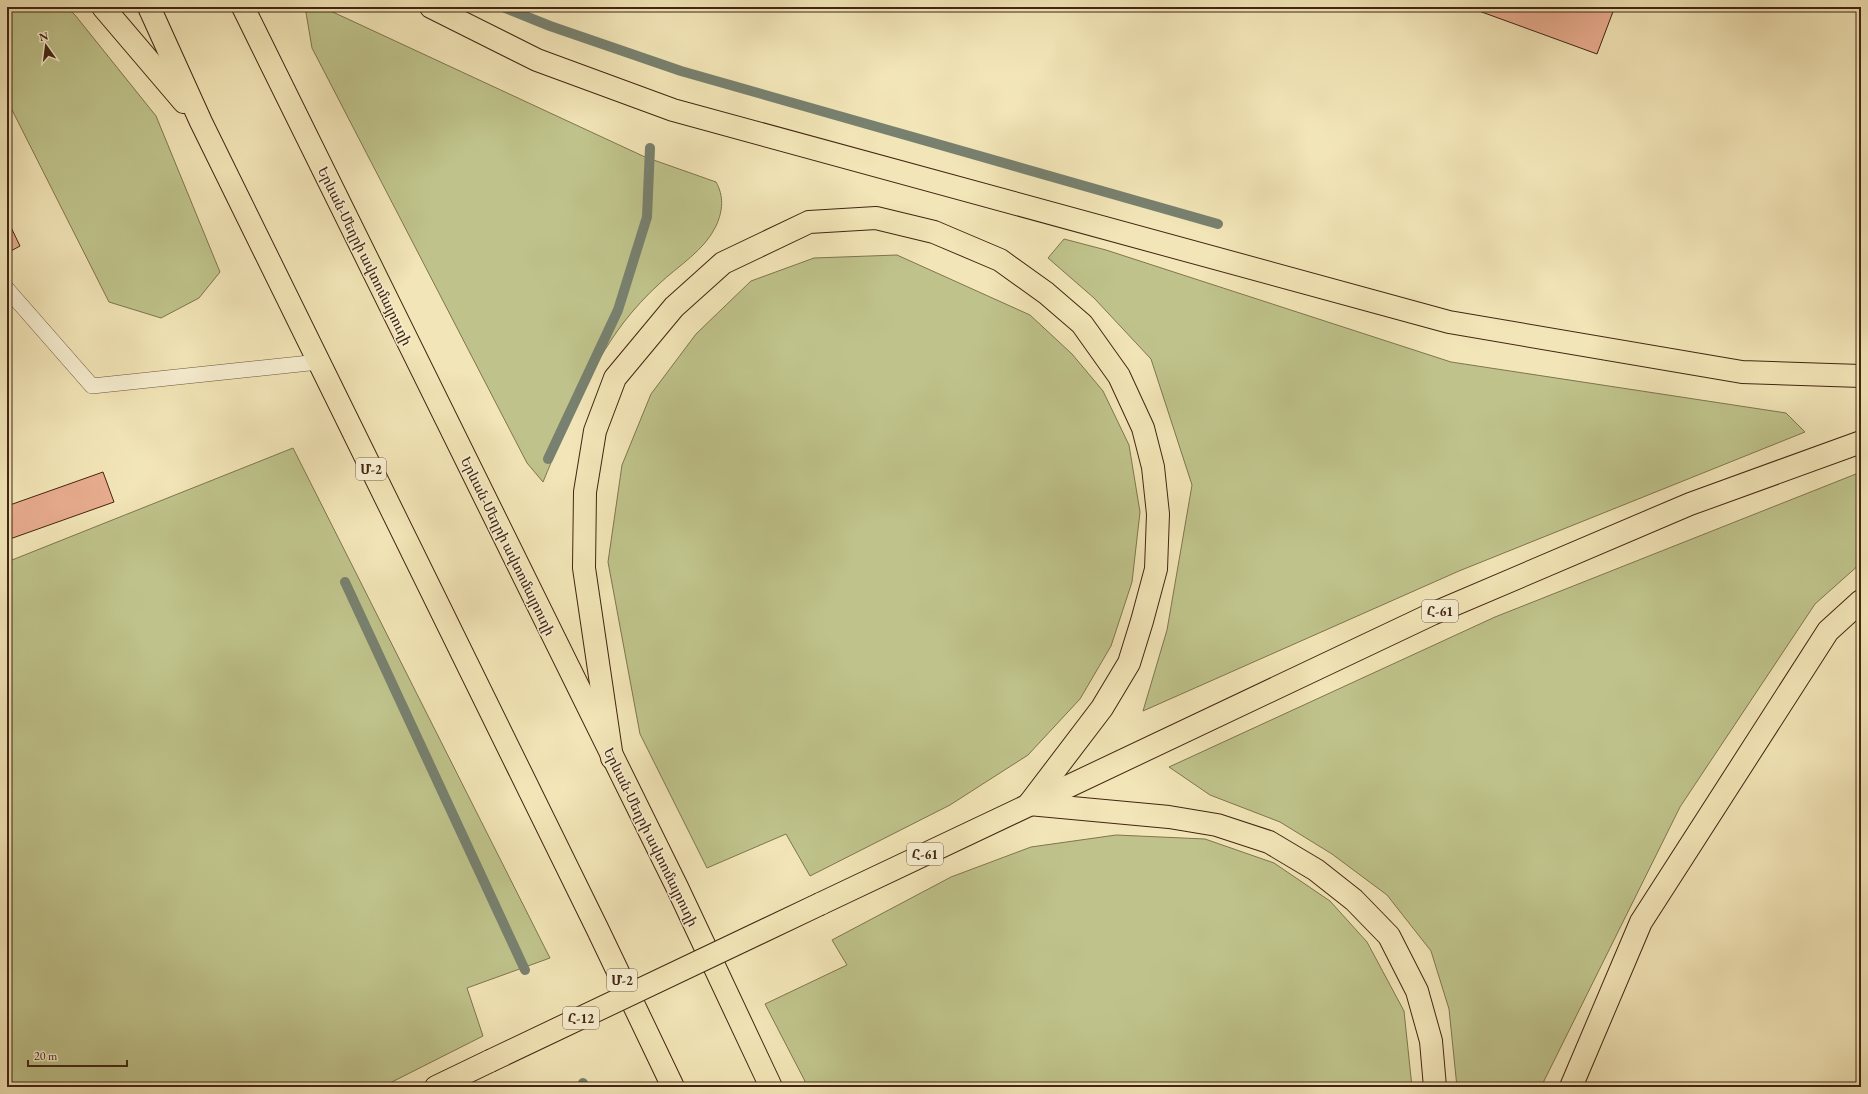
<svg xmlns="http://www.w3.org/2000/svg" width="1868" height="1094" viewBox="0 0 1868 1094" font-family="'EB Garamond','Noto Serif Armenian',serif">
<rect width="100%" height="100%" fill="#f2e5b7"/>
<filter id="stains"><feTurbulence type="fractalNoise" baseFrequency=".005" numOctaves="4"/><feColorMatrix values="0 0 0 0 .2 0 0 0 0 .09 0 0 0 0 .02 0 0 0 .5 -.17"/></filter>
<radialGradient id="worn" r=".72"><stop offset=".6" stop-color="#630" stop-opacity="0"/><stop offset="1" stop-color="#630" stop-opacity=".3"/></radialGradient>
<!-- green -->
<g fill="#bfc38b" stroke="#80744f">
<polygon points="7,7 66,7 75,15 156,116 220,272 199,298 161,318 109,302 7,100"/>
<path d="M 305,7 L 322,7 L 645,157 L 716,182 C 724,196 723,211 716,226 C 704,251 679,265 659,284 C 647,295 634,309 624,322 C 588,369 566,427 543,482 L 527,463 L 312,48 Z"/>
<polygon points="1064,239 1106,250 1451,362 1786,413 1805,432 1459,571 1143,711 1167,630 1192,485 1151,359 1094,298 1048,258"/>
<polygon points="897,255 1030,315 1072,354 1103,391 1129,445 1140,512 1132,582 1111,646 1080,699 1028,755 950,805 810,876 786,834 707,868 640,734 608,562 622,465 651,394 696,334 751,281 814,258"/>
<polygon points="293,448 550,958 467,988 483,1036 382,1087 7,1087 7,562"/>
<polygon points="1861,472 1861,563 1815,604 1680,807 1541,1087 1457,1087 1449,1009 1431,951 1387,895 1332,854 1280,822 1210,795 1169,767 1495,617"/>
<polygon points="1116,835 1205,839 1274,863 1330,901 1367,942 1404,1011 1412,1087 808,1087 765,1004 847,965 832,940 951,877 1031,847"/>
</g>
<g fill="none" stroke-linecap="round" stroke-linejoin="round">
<!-- stream -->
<g stroke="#78816f" stroke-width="10">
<polyline points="503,7 550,26 681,71 1218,224"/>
<polyline points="548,459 618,310 647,217 650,148"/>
<polyline points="345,582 525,970"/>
<polyline points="582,1087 583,1083"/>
</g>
</g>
<!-- building -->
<g fill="#e8ac8f" stroke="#422513">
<polygon points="1468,7 1608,7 1614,9 1597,54"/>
<polygon points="7,219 20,246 7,253"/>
<polygon points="103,472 114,502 7,540 7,506"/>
</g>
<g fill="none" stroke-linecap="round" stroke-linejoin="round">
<defs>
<polyline id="lane" points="7,289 92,386 319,362"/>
<g id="primary">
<polyline points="820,904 1432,614 1690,504 1861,442"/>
<polyline points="436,1087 490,1061"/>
</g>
<g id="highway">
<polyline points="103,7 184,102"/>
<polyline points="149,7 201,122 597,928 673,1087"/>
<polyline points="243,7 677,887 771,1087"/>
<polyline points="431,7 537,60 673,110 1449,322 1742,372 1861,376"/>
<polyline points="612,758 584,568 585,492 595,431 615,378 674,307 723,263 809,222 876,218 934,232 1000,260 1046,293 1082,324 1119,376 1143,428 1153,467 1158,514 1156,569 1142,621 1129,663 1102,708 1029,804"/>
<polyline points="1029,804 1169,817 1217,825 1269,842 1316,870 1354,900 1389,936 1417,991 1431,1041 1435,1087"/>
<polyline points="1571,1087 1641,922 1828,631 1861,601"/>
</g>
</defs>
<!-- lane casing -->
<use href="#lane" stroke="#6e553c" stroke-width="16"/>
<!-- primary casing -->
<use href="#primary" stroke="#422513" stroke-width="24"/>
<!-- highway casing -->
<use href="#highway" stroke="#422513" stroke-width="24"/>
<!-- lane -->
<use href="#lane" stroke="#f7eed0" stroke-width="15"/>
<!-- primary -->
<use href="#primary" stroke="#f2e5b7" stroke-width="22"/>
<!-- highway -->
<use href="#highway" stroke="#f2e5b7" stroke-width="22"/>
<defs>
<polyline id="primary-bridge" points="490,1061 820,904"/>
</defs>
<!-- primary-bridge casing -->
<use href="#primary-bridge" stroke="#422513" stroke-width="24" stroke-linecap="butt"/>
<!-- primary-bridge -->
<use href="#primary-bridge" stroke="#f2e5b7" stroke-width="22"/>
</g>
<g text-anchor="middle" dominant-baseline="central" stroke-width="3" stroke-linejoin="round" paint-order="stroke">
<!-- shield labels -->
<g fill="#f7eed0" stroke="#78614c" stroke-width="1">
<rect x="356" y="458" width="30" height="22" rx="3"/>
<rect x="1422" y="600" width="36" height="22" rx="3"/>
<rect x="907" y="843" width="36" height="22" rx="3"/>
<rect x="607" y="969" width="30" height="22" rx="3"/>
<rect x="563" y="1007" width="36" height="22" rx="3"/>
</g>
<g font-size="13" font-weight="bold" fill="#422513">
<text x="371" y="469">Մ-2</text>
<text x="1440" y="611">Հ-61</text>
<text x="925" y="854">Հ-61</text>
<text x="622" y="980">Մ-2</text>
<text x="581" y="1018">Հ-12</text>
</g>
<!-- street labels -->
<g font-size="14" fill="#422513" stroke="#f7eed0">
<text transform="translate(365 256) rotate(64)">Երևան-Մեղրի ավտոմայրուղի</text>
<text transform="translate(508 546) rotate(64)">Երևան-Մեղրի ավտոմայրուղի</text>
<text transform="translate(651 837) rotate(64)">Երևան-Մեղրի ավտոմայրուղի</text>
</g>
</g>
<!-- margin -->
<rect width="1868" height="1094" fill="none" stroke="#f2e5b7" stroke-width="24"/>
<rect x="8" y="8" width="1852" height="1078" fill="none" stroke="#422513" stroke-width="2"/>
<rect x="12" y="12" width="1844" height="1070" fill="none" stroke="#422513"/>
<!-- north arrow -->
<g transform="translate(46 46) rotate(346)" stroke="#f7eed0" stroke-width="3" paint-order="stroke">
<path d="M0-3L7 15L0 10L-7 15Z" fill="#422513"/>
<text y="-6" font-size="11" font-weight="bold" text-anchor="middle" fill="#422513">N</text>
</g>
<!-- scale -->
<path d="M28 1060v6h99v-6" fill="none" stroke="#422513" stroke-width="2"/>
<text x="34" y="1060" font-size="12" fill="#422513" stroke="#f7eed0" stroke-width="3" paint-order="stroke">20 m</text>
<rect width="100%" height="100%" filter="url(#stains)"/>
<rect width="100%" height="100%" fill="url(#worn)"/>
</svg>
